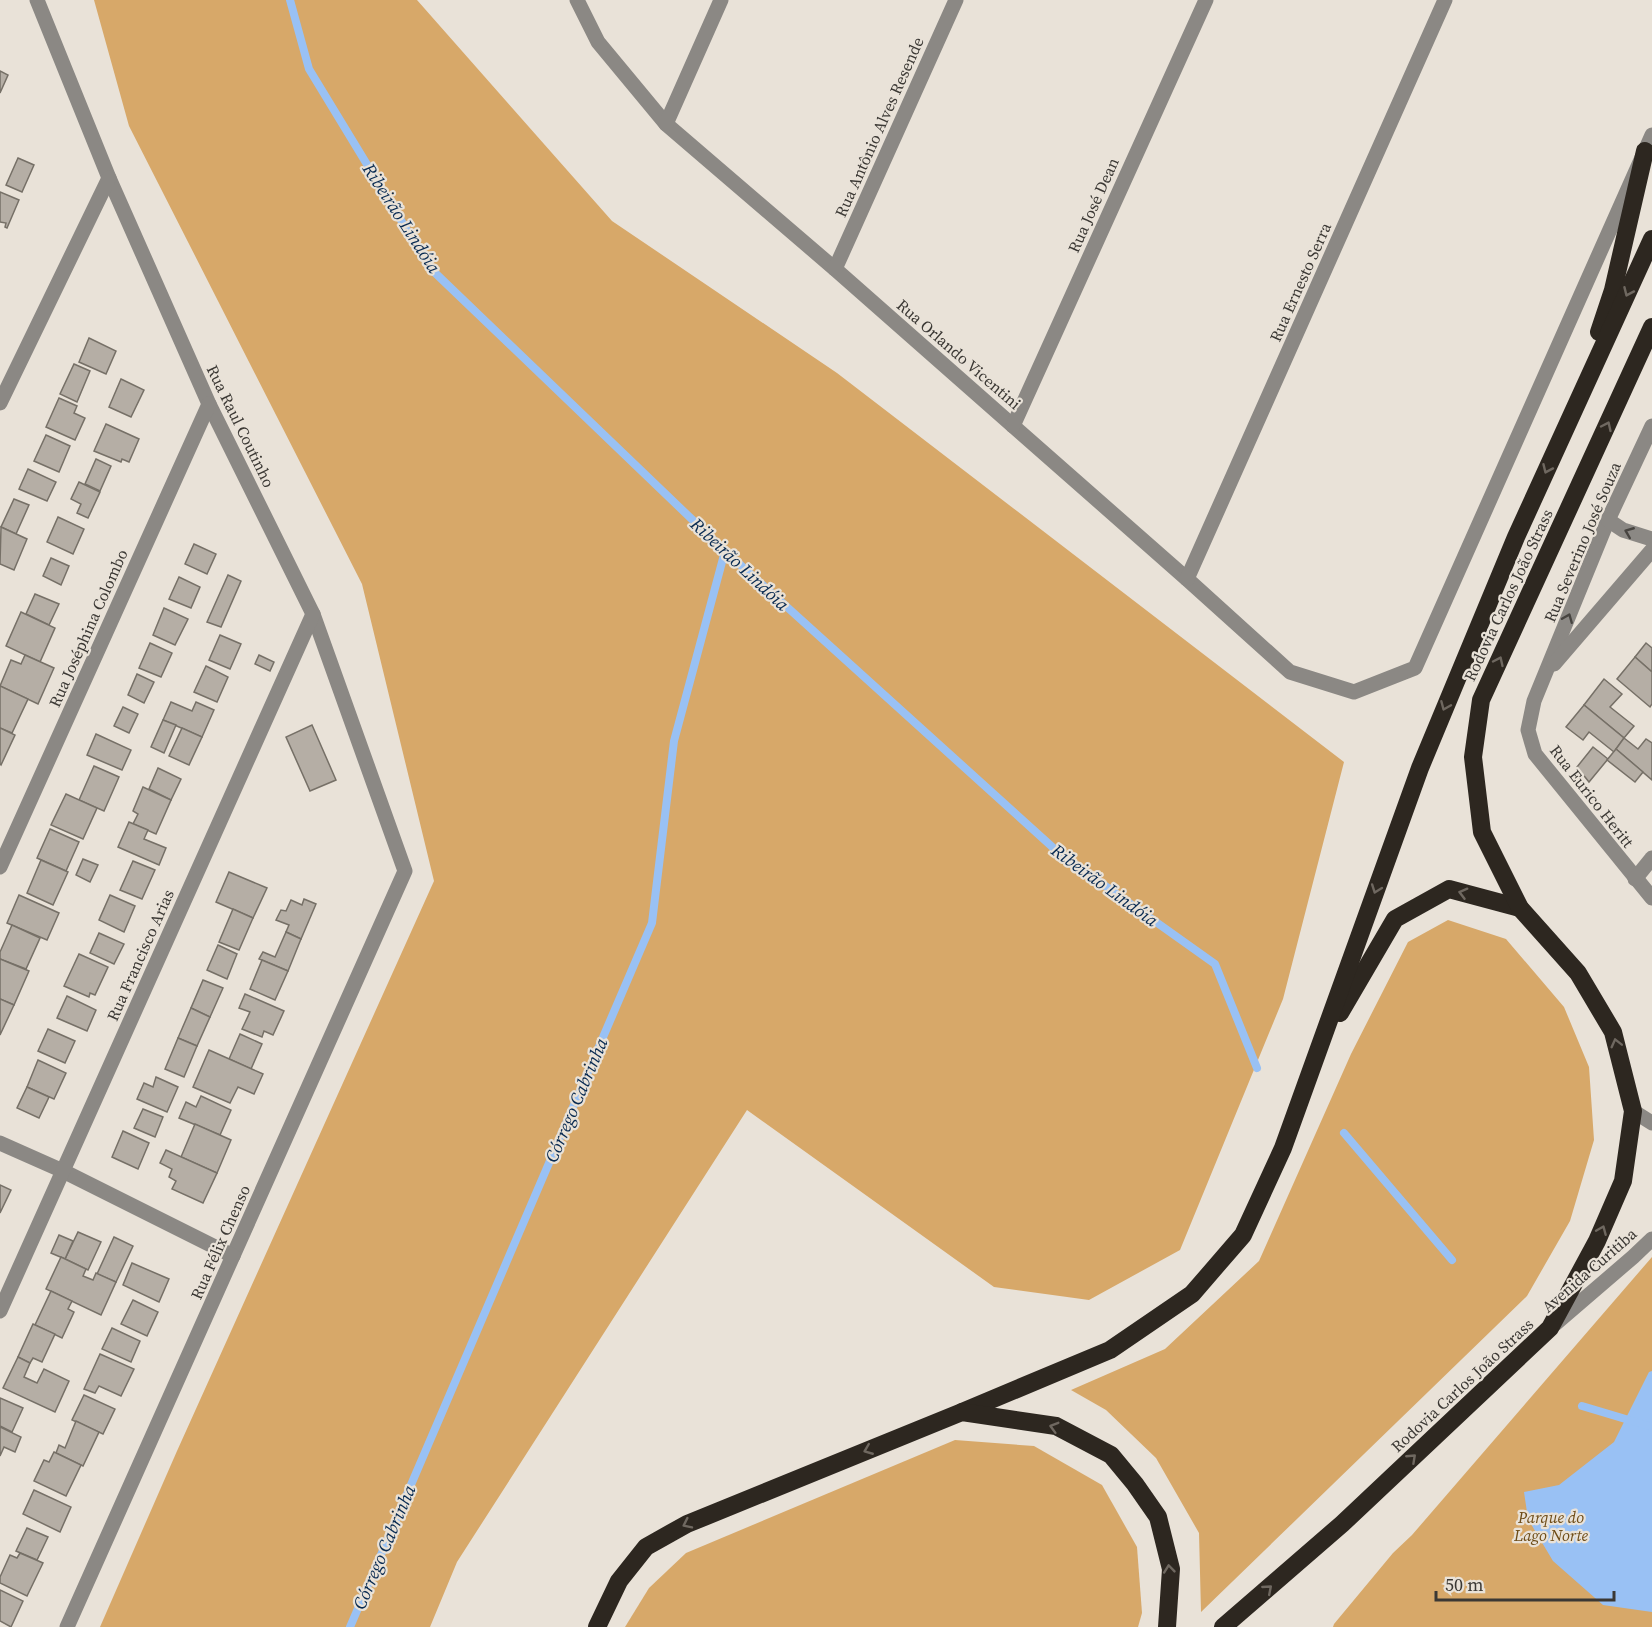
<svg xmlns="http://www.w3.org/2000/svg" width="1652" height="1627" viewBox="0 0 1652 1627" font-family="'Source Serif 4',serif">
<rect width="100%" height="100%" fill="#e9e2d8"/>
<!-- green -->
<g fill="#d7a869">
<polygon points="94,0 417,0 612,221 837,373 1344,762 1283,999 1180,1250 1089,1300 994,1287 747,1110 457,1562 430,1627 100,1627 177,1451 434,881 362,584 129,126"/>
<polygon points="1448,920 1506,939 1564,1007 1589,1067 1594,1140 1570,1221 1527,1296 1201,1612 1199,1533 1156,1458 1106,1410 1071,1390 1165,1349 1259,1261 1351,1054 1408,942"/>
<polygon points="1652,1257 1652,1627 1333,1627 1334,1624 1393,1553 1412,1535"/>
<polygon points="955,1440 1034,1446 1102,1485 1137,1547 1142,1613 1138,1627 625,1627 649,1588 686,1553"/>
</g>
<!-- water -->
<polygon fill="#99c1f4" points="1652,1371 1652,1612 1603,1605 1553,1561 1528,1519 1524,1492 1559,1485 1614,1442 1649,1372"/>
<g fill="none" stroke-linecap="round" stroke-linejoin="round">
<!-- stream -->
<g stroke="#99c1f4" stroke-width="8">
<polyline points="290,0 309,69 430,268 725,551 1059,853 1215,964 1257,1068"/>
<polyline points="1344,1133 1452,1260"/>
<polyline points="1582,1406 1652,1427"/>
<polyline points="350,1627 652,923 674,741 725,551"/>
</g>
</g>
<!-- building -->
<g fill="#b5aea5" stroke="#767067" stroke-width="1.5">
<polygon points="0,71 8,75 0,93"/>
<polygon points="18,158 34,165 22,192 6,185"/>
<polygon points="0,192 19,200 7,228 5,227 6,223 0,222"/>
<polygon points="89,338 116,351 106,374 79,362"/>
<polygon points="74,364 90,371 77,402 60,394"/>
<polygon points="121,379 144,390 131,417 109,407"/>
<polygon points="59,398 77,406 74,413 85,418 75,440 46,427"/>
<polygon points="106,424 139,439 129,462 122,459 121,462 94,451"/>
<polygon points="46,435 70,446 59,472 34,461"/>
<polygon points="96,459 111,466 100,491 85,484"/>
<polygon points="28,469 56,482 47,501 19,489"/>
<polygon points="79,482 100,492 88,518 77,513 81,504 71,499"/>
<polygon points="14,499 29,505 16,534 1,527"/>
<polygon points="58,517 84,529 73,554 47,542"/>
<polygon points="1,527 27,539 14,570 0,564"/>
<polygon points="194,544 216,554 207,574 185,564"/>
<polygon points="51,558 69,566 61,585 43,576"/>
<polygon points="228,575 241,581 221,627 207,622"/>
<polygon points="179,577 200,587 191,608 169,599"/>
<polygon points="35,594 59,604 49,625 26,614"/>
<polygon points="164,608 188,619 175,645 153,635"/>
<polygon points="21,612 55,628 40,662 6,646"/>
<polygon points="220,635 241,644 230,669 209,660"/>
<polygon points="150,643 172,653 161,677 139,668"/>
<polygon points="1646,643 1652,648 1652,672 1635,657"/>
<polygon points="25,655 54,668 38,704 0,686 11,660 21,664"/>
<polygon points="259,655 274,662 270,671 255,664"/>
<polygon points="1635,657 1652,672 1652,704 1650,707 1617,679"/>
<polygon points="206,666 228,677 217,702 194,692"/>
<polygon points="137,674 154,682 144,703 128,695"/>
<polygon points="1604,679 1622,694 1610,707 1634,726 1624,738 1584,705"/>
<polygon points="0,686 28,699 12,733 0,728"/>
<polygon points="171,702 192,711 196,702 214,710 202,737 163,720"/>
<polygon points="1584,705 1624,738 1614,752 1589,732 1583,740 1566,727"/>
<polygon points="123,707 138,714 129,733 114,726"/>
<polygon points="163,720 176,725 164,753 151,747"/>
<polygon points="312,725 336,780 310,791 286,737"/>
<polygon points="0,728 15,735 1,765 0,764"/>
<polygon points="182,728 202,737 189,765 169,756"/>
<polygon points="96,734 131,750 122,770 87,755"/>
<polygon points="1624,738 1638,749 1646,739 1652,743 1652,780 1616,749"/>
<polygon points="1593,747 1608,759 1589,782 1577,767"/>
<polygon points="1616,749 1643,772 1635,782 1607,760"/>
<polygon points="94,766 119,777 104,811 79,800"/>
<polygon points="158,768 181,779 171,800 149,789"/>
<polygon points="143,787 171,800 156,834 133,824 138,814 133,811"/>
<polygon points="66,794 97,808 83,839 51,825"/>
<polygon points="129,822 148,830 144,839 166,848 159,865 118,847"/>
<polygon points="50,829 79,842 66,871 37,858"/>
<polygon points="83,859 98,865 90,882 76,875"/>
<polygon points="41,860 68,872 53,905 27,893"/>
<polygon points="133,861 155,870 142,899 120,890"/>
<polygon points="229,872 267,888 253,918 216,902"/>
<polygon points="19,895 59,913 47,940 7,923"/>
<polygon points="110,895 135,906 124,932 99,920"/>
<polygon points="304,899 316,904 301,939 286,932 289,925 276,920 281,910 286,911 291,900 302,905"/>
<polygon points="233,909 253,918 239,950 219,942"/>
<polygon points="12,925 40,938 26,969 0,959 0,952"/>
<polygon points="286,932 301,939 288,971 259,959 263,952 275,957"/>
<polygon points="99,933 124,944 114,964 90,953"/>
<polygon points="218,945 237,954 227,979 207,970"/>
<polygon points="79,954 108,967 95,995 90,993 89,997 64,986"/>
<polygon points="0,959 29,971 14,1005 0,999"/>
<polygon points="262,960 288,971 275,1000 250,989"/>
<polygon points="203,980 223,988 210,1017 191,1008"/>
<polygon points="245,994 284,1011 273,1035 264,1031 262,1037 242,1029 250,1012 239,1008"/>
<polygon points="67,996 96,1010 87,1031 57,1018"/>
<polygon points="0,999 14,1005 0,1035"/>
<polygon points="191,1008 210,1017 197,1046 178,1038"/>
<polygon points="48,1029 75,1041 65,1063 38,1051"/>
<polygon points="240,1034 262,1044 251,1069 229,1059"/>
<polygon points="178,1038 197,1046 184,1077 165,1069"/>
<polygon points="209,1050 263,1074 254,1094 238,1087 230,1103 193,1087"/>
<polygon points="38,1060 66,1073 54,1099 27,1087"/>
<polygon points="156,1077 178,1087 167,1112 137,1099 144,1083 153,1087"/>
<polygon points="27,1087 49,1097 39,1118 17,1108"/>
<polygon points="201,1096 231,1110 220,1135 179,1118 186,1102 196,1107"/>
<polygon points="143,1109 163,1117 155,1137 134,1128"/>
<polygon points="195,1124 231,1140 217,1173 181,1157"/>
<polygon points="123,1131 149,1143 138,1169 112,1157"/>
<polygon points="166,1150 217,1173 203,1203 172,1189 176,1181 169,1177 172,1169 160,1163"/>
<polygon points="0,1185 11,1190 0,1213"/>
<polygon points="78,1232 101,1242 88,1270 65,1259"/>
<polygon points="59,1235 73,1241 65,1259 51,1253"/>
<polygon points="114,1237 133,1246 116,1282 97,1274"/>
<polygon points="61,1257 86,1269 83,1276 93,1280 96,1273 116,1282 101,1315 46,1289"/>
<polygon points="132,1263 169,1279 159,1302 123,1285"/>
<polygon points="51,1291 72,1301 68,1309 74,1312 62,1338 35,1325"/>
<polygon points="133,1300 158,1312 147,1336 121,1324"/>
<polygon points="33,1324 55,1334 42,1362 33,1358 30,1363 18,1357"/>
<polygon points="112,1328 140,1341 131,1362 102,1349"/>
<polygon points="100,1354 134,1369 121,1396 99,1386 95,1393 84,1389"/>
<polygon points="18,1357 30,1363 24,1377 37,1383 44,1369 69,1381 55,1412 3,1388"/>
<polygon points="84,1395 115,1409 103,1434 72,1420"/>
<polygon points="0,1398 23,1408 12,1432 0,1426"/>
<polygon points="76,1421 99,1432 83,1466 56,1453 59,1445 65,1448"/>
<polygon points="0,1427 21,1437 15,1452 4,1447 0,1456"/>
<polygon points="54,1452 81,1465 66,1496 34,1481 44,1460 49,1462"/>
<polygon points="34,1490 71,1507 60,1532 23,1514"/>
<polygon points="27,1528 48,1537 37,1560 16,1551"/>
<polygon points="20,1553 43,1563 27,1596 0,1583 0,1577 10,1555 17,1558"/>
<polygon points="0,1590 23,1601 11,1627 0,1621"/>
</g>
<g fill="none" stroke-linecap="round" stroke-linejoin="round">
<!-- minor -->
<g stroke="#8b8884" stroke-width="15">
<polyline points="37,0 109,178 209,404 313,614 405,871 67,1627"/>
<polyline points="577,0 598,42 666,124 835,269 1187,579 1290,672 1354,692 1415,668 1652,135"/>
<polyline points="666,124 721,0"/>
<polyline points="835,269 956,0"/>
<polyline points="0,403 109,178"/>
<polyline points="1013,426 1206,0"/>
<polyline points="1652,426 1608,520 1534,701 1528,730 1535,754 1652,898"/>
<polyline points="1608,520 1623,530 1652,539"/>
<polyline points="1187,579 1445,0"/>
<polyline points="1554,664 1652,550"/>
<polyline points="0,867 209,404"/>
<polyline points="1635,879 1652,858"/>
<polyline points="1633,1111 1652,1123"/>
<polyline points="0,1143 63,1171 233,1256"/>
<polyline points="0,1311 313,614"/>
<polyline points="1555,1324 1633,1257 1652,1239"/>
</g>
<!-- highway -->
<g stroke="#2d2720" stroke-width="18">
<polyline points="1599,332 1613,290 1645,151"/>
<polyline points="1340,1013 1395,919 1449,889 1520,908"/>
<polyline points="962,1412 1110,1350 1192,1294 1243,1235 1283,1148 1420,768 1516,537 1652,239"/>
<polyline points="597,1627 619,1581 646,1547 687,1524 962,1412 1056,1426 1111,1455 1135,1484 1158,1517 1171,1569 1167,1627"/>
<polyline points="1223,1627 1342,1524 1550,1328 1597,1241 1623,1181 1633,1111 1613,1032 1578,973 1520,908 1482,832 1473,757 1481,700 1652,327"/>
</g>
</g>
<!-- one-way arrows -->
<defs><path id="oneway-chevron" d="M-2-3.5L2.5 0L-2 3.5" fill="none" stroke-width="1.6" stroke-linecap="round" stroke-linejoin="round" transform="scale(1.5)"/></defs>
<g stroke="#6f6860">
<use href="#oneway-chevron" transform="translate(1628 292) rotate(114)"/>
<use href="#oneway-chevron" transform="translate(1607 426) rotate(-65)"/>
<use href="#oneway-chevron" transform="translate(1547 469) rotate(114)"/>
<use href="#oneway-chevron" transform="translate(1499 661) rotate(-65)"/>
<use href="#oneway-chevron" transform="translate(1445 706) rotate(113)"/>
<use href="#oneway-chevron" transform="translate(1376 889) rotate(110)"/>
<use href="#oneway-chevron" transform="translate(1463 893) rotate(-165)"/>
<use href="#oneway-chevron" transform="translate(1616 1043) rotate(-104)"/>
<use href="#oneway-chevron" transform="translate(1602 1230) rotate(-67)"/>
<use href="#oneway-chevron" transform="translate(1054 1427) rotate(-164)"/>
<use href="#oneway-chevron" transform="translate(868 1450) rotate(158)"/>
<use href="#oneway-chevron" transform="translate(1412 1458) rotate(-43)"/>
<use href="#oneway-chevron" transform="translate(687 1524) rotate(154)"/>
<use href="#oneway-chevron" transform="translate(1169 1569) rotate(-96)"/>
<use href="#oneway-chevron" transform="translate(1268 1589) rotate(-41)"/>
</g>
<g stroke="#474440">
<use href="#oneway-chevron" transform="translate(1629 532) rotate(-158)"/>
<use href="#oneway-chevron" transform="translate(1568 618) rotate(-68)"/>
</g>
<g text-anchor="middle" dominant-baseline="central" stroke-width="4.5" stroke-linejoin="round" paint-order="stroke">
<!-- street labels -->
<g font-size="16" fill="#3b3834" stroke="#e9e2d8">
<text transform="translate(879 127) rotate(-66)">Rua Antônio Alves Resende</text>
<text transform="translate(1093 205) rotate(-66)">Rua José Dean</text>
<text transform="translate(1300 282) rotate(-66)">Rua Ernesto Serra</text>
<text transform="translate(959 354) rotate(41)">Rua Orlando Vicentini</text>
<text transform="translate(241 426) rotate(64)">Rua Raul Coutinho</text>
<text transform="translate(1582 542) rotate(-67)">Rua Severino José Souza</text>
<text transform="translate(1508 595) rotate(-65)">Rodovia Carlos João Strass</text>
<text transform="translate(88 628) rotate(-66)">Rua Joséphina Colombo</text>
<text transform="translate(1592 796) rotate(52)">Rua Eurico Heritt</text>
<text transform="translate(140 955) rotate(-66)">Rua Francisco Arias</text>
<text transform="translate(220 1242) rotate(-66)">Rua Félix Chenso</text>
<text transform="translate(1589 1270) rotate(-41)">Avenida Curitiba</text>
<text transform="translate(1462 1385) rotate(-43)">Rodovia Carlos João Strass</text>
</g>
<!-- park labels -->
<g font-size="16" font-style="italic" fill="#6e4c17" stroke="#e9e2d8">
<text x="1551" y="1517">Parque do<tspan x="1551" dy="18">Lago Norte</tspan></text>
</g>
<!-- water labels -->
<g font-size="18" font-style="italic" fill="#082a51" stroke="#e9e2d8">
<text transform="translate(402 218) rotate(57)">Ribeirão Lindóia</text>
<text transform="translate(740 564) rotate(43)">Ribeirão Lindóia</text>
<text transform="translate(1105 885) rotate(36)">Ribeirão Lindóia</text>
<text transform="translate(576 1100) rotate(-67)">Córrego Cabrinha</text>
<text transform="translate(384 1547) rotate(-67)">Córrego Cabrinha</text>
</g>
</g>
<!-- scale -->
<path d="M1436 1591v9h178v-9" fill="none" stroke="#3b3834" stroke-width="3"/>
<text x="1445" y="1591" font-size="18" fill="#3b3834" stroke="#e9e2d8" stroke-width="4.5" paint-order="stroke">50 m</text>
</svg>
